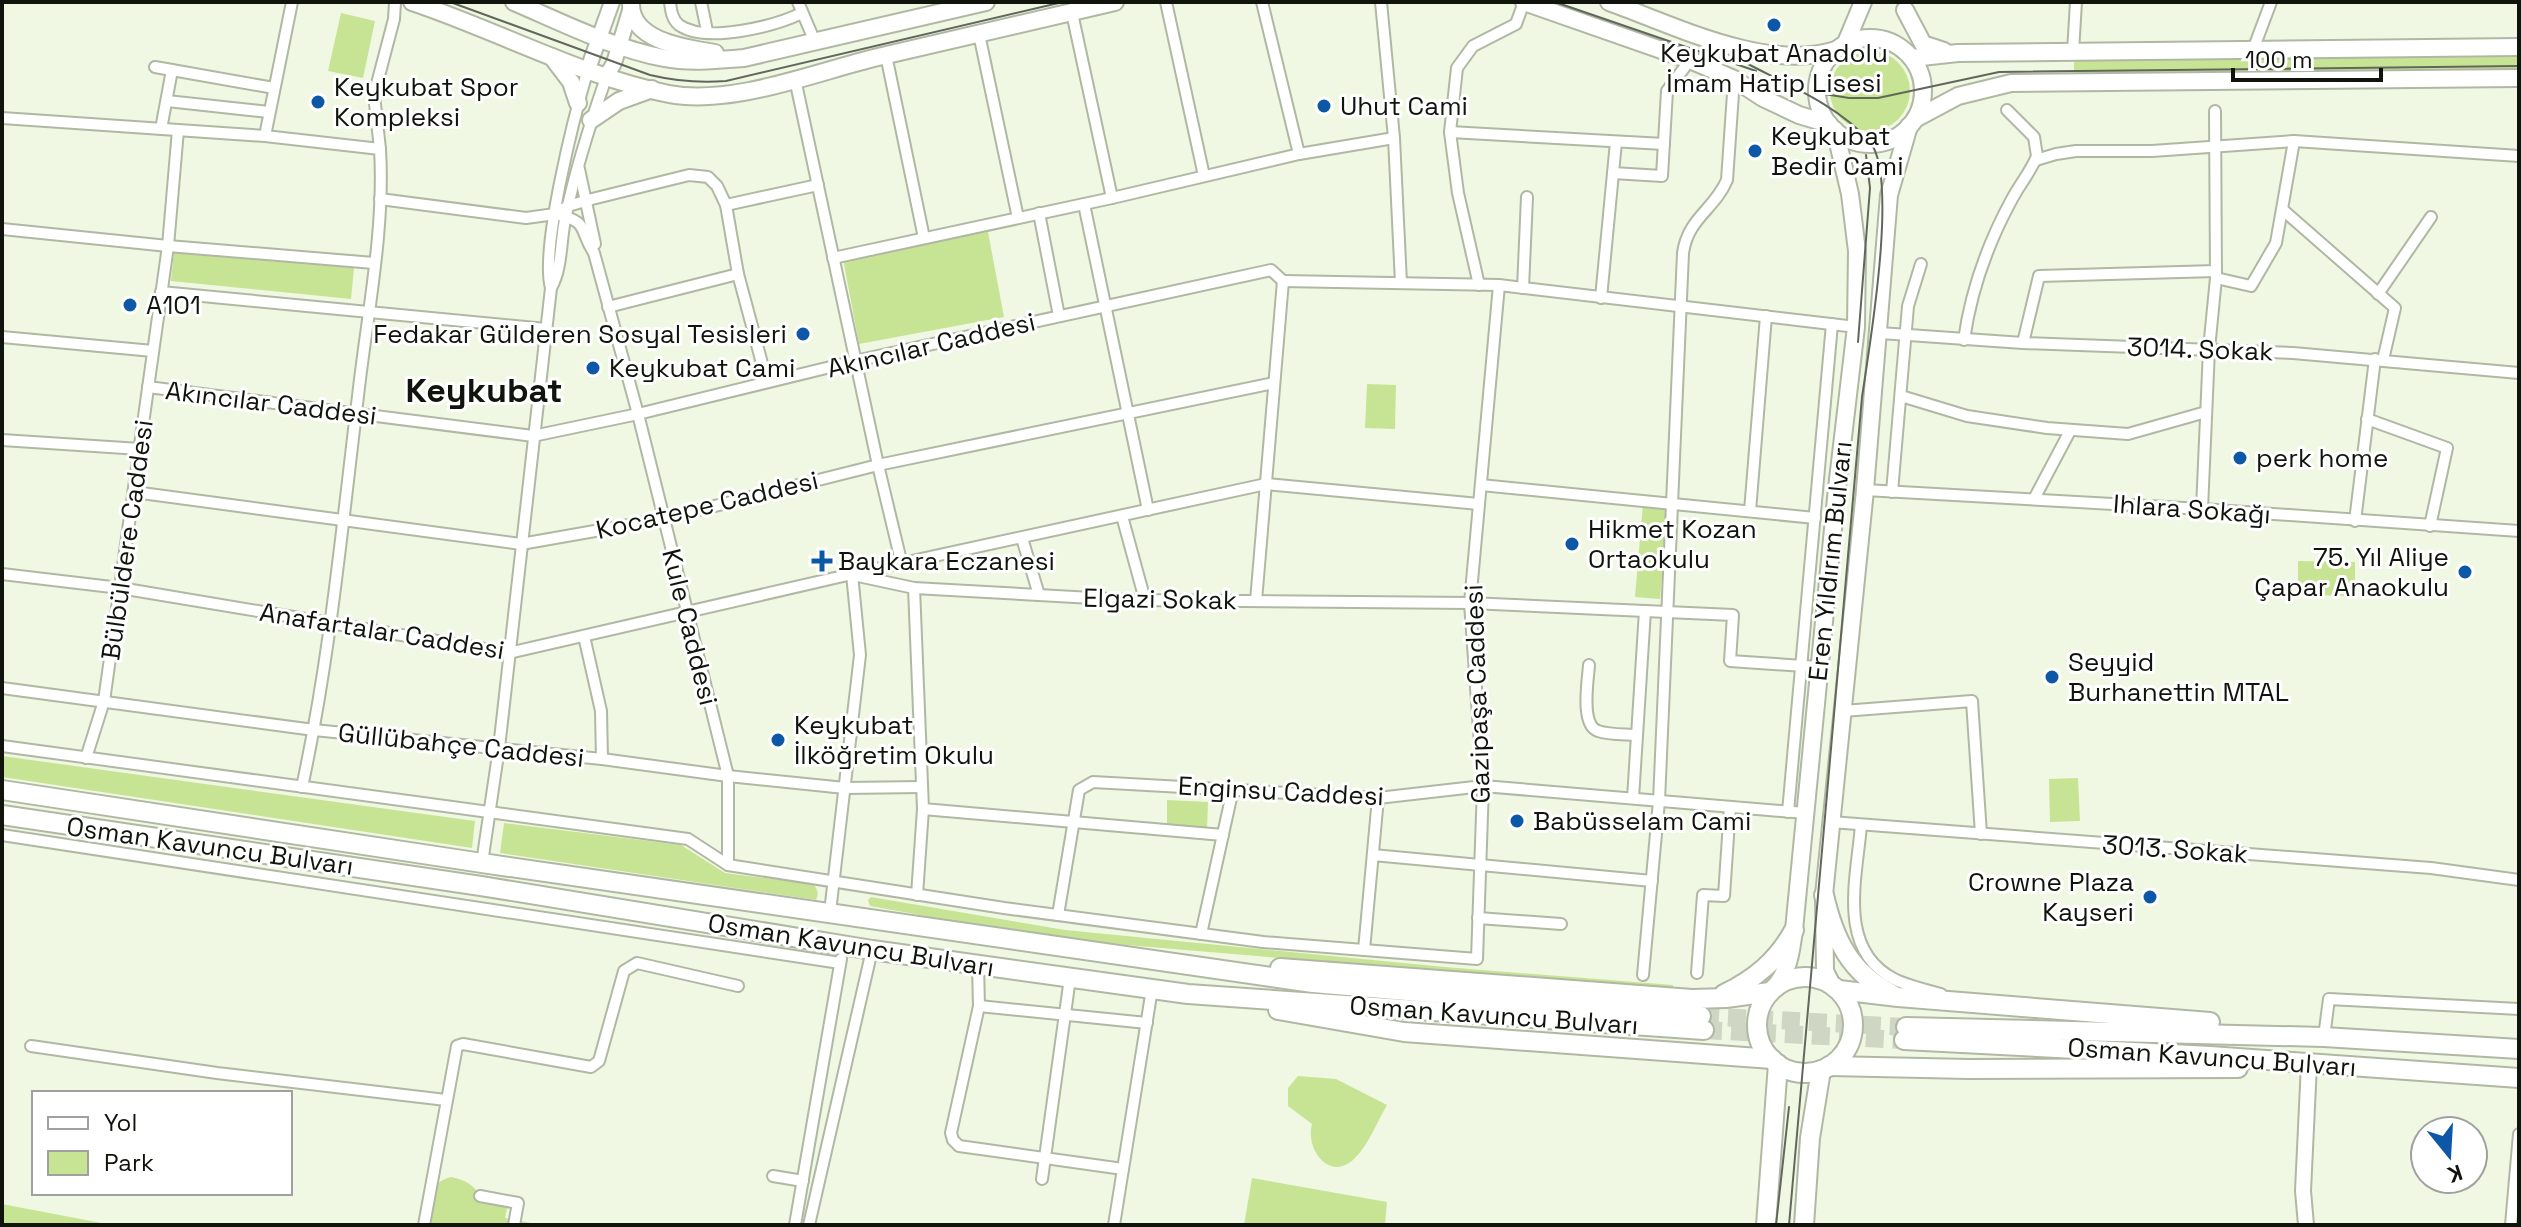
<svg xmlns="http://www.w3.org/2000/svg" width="2521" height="1227" viewBox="0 0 2521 1227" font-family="'Space Grotesk',sans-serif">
<rect width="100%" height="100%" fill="#f0f8e4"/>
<!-- green -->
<g fill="#c7e494">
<polygon points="341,13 375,21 363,78 328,71"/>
<circle cx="1870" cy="91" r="40"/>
<polygon points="2519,55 2519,70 2074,74 2074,60"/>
<polygon points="988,232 1004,317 859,344 843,259"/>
<polygon points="174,250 354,268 351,299 171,281"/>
<polygon points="1367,384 1396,385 1395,429 1365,428"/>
<polygon points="1643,503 1668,505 1660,599 1635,597"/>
<polygon points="2298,561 2355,562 2355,596 2298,595"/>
<polygon points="2,756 475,821 472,848 2,777"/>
<polygon points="2078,778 2080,821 2050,822 2049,779"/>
<polygon points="1167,800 1208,802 1207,829 1167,828"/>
<path d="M 504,823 L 681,845 L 725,873 L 813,884 C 818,889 819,894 816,900 L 500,853 Z"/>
<polygon points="871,897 1065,930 1445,967 1673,985 1673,991 1054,939 870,906 868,900"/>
<path d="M 1298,1076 L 1336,1079 L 1387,1105 C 1377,1122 1368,1146 1354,1159 C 1330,1182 1305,1150 1312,1124 L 1288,1106 L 1288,1088 Z"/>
<path d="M 451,1177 C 466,1180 474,1185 482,1198 L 508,1204 L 505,1218 L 541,1225 L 425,1225 C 429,1205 428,1182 451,1177 Z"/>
<polygon points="1252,1178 1387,1202 1385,1225 1244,1225"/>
<polygon points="2,1204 112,1225 2,1225"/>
</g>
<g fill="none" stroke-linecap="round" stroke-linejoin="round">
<!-- highway-tunnel -->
<g stroke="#cfd6c4" stroke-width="18" stroke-dasharray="18 9" stroke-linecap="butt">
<polyline points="1701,1016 1906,1027"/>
<polyline points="1704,1030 1904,1040"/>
</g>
<defs>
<g id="street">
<path d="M 670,2 C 671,11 672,19 679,25 C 706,44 775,26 802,13"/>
<polyline points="701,2 707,31"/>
<polyline points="798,2 815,42"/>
<polyline points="1166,2 1204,176"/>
<polyline points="1262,2 1299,154"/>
<polyline points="1381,2 1394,138 1401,283"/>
<polyline points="1072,13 1112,198"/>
<polyline points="979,34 1018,218"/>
<polyline points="2253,50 2271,2"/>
<polyline points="2073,52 2076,2"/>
<polyline points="886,55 924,238"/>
<polyline points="155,67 274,88"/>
<polyline points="795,79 878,465 902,565"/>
<polyline points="167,101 269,112"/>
<path d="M 2,118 L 265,136 L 380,149 C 385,230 367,315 358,396 C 342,527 330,658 302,787"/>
<polyline points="161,129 172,70"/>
<polyline points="1450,132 1664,144"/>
<polyline points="265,136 292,2"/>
<polyline points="380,149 374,95 394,19 395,2"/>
<polyline points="2036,160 2056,154 2076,151 2152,151 2294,141 2519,156"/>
<polyline points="579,169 595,244"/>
<polyline points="1613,173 1662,176 1667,91 1690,60"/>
<polyline points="380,199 526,218 555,214 568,206 592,199 689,175 708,177 717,186 726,205 738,274 767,382"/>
<polyline points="1084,204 1148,510"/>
<polyline points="726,205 818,185"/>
<polyline points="2283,210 2395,308 2383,360"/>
<polyline points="1039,213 1059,316"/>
<path d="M 555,214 C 590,222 578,228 594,253 L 638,414 L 728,776 L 728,865"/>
<polyline points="2,229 168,246 374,263"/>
<polyline points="833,258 1112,198 1299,154 1394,138"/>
<polyline points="2216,278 2251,286 2276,243 2294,141"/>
<polyline points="1283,281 1499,285 1856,327"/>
<polyline points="1479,285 1458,193 1450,132 1457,68 1473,46 1516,24 1524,2"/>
<path d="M 551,288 C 563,267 560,239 566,215 C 576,167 591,121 607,75"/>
<polyline points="1523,288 1527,197"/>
<polyline points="161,292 546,329"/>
<polyline points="2378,294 2431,217"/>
<polyline points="1601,298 1616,142"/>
<polyline points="608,307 738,274"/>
<polyline points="1880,333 2023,343 2293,353 2519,373"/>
<polyline points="2,337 153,351"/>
<path d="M 1964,340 C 1971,290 1988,243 2012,199 C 2020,184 2031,171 2037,156 L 2034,137 L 2007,110"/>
<polyline points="2023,343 2039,276 2216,271"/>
<polyline points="148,387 533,436 638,414 855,361 1271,270 1283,281"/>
<polyline points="1901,396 1967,416 2047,428 2128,434 2206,412"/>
<polyline points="2367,419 2447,448 2430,526"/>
<polyline points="2,440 140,449"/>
<polyline points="1481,485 1815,518"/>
<polyline points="1865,490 2202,509 2519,531"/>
<polyline points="134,492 521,544 663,519 878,465 1274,383"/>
<polyline points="1892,492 1908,306 1921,264"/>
<polyline points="2034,499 2070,431"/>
<polyline points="2202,509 2209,349 2216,278 2215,111"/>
<polyline points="1750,511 1766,316"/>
<polyline points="1122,516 1145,600"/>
<polyline points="2355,521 2375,359"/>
<polyline points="1022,538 1039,595"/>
<polyline points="2,574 120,588 509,653 852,574 1266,484 1479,504"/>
<polyline points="858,576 914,588 1128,600 1470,603 1733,615 1730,661 1819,667"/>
<polyline points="914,588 923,809 917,895"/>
<polyline points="1256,601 1283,281"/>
<polyline points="584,636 601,711 602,759"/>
<path d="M 1589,665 C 1588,680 1580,725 1598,731 C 1609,735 1625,734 1637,735"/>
<polyline points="2,688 314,730 602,759 728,776 845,788 922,787"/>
<polyline points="1843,711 1972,701 1981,834"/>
<polyline points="2,746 688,839 728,865 1004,908 1263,942 1477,959 1483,786 1470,603 1499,285"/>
<polyline points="86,758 104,701 168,246 178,130"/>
<polyline points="1633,798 1645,611"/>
<polyline points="923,809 1223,835"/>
<polyline points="1788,812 1832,324"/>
<polyline points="1831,822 2431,868 2519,880"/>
<path d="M 1861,825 C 1857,877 1836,949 1894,979 C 1908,986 1926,990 1941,994"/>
<polyline points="2,835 840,963"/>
<polyline points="1373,855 1652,881"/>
<path d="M 482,863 L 499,748 L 551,288 C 540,249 575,113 588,69"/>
<polyline points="830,912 860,655 852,574"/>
<polyline points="1058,915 1079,790 1093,782 1378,798 1483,786 1805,813"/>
<polyline points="1478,918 1561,924"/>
<polyline points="1201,934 1233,789"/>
<polyline points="1364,950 1378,798"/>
<polyline points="978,966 979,1006 951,1133 953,1140 959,1146 1123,1169"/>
<polyline points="1697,973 1703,895 1724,896 1730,807"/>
<path d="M 1643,975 L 1659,801 L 1683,253 C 1688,218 1714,210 1727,180 L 1734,79"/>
<polyline points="979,1006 1147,1023"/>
<polyline points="2324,1037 2329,999 2519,1009"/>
<polyline points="31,1046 217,1073 446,1100"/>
<polyline points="773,1176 803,1181"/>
<polyline points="1042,1179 1070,978"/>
<polyline points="480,1196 518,1203 514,1225"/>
<polyline points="424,1225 457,1046 463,1044 591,1067 599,1061 624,971 637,963 738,986"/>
<polyline points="795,1225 841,959"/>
<polyline points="809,1225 872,950"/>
<polyline points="1114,1225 1152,989"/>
<polyline points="2511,1225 2519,1134"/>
</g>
<g id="secondary">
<polyline points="588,69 612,2"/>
<polyline points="607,75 614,63 632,4"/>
<polyline points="2306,1225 2303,1191 2309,1064"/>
</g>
<g id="primary">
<path d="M 412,2 C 496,30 583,77 669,94 C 733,106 815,72 878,57 C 957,39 1036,21 1115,2"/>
<path d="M 514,2 C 563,23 612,48 664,58 C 690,63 718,60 744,58 L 986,2"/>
<polyline points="1524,2 1690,60 1734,79 1763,98 1799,115 1829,124"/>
<path d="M 1609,2 C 1676,26 1766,72 1836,50"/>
<path d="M 631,5 C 632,42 687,48 715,53"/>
<polyline points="1905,10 1923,44 1944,51"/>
<circle cx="1870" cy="91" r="53"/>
<polyline points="1845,45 1863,2"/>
<polyline points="552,57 571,82 578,103"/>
<polyline points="1912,58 1958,53 2519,47"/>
<polyline points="1915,119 1958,96 2011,83 2519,78"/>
<polyline points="591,120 619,101 652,89"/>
<polyline points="1832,985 1825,971 1824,895 1865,490 1889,195 1909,126"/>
<path d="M 1774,988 C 1789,970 1791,953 1794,930 L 1837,488 L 1856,327 L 1857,251 L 1850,194 L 1835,130"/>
</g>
<g id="highway">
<polyline points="2,790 482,863 1313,983 1701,1016"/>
<polyline points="2,815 481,886 872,950 1188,994 1704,1030"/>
<path d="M 1824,895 C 1834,939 1850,973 1892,994"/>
<polyline points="1280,968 1692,999 1726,998 1770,992"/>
<circle cx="1805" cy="1025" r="48"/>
<polyline points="1839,990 1898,997 2210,1022"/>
<path d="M 1724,994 C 1755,979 1778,960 1794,930"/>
<polyline points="1278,1010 1404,1032 1772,1059"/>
<polyline points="1906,1027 2324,1037 2519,1049"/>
<polyline points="1904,1040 2210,1056 2519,1078"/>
<polyline points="1829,1066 1969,1069 2238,1068"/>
<polyline points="1766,1225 1778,1064"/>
<polyline points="1804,1225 1810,1138 1821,1070"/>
</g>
</defs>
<!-- street casing -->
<use href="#street" stroke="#b0b8a4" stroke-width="14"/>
<!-- secondary casing -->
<use href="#secondary" stroke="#b0b8a4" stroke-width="18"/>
<!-- primary casing -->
<use href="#primary" stroke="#b0b8a4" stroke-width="20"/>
<!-- highway casing -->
<use href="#highway" stroke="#b0b8a4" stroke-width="22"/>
<!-- street -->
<use href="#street" stroke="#fff" stroke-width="10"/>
<!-- secondary -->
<use href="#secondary" stroke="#fff" stroke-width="14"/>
<!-- primary -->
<use href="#primary" stroke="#fff" stroke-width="16"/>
<!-- highway -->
<use href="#highway" stroke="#fff" stroke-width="18"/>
<!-- tram -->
<g stroke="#62675b" stroke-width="2">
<path d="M 450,2 L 650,75 C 675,81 700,83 726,81 L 1063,2"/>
<polyline points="1555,2 1756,71"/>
<path d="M 1746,63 C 1788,85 1839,106 1870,142 C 1899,177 1869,349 1862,397 L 1789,1225"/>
<polyline points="1812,92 1849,98 1878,98 1999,72 2519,66"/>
<polyline points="1858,342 1870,188 1866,155"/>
<polyline points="1776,1225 1789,1107"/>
</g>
</g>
<!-- markers -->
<g fill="#0c58a7" stroke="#fff" stroke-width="3">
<circle cx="1774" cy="25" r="8"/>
<circle cx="318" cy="102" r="8"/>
<circle cx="1324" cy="106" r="8"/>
<circle cx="1755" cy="151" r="8"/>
<circle cx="130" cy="305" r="8"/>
<circle cx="803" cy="334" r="8"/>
<circle cx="593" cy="368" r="8"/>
<circle cx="2240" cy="458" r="8"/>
<circle cx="1572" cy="544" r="8"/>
<path d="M818 549h8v8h8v8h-8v8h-8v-8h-8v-8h8z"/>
<circle cx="2465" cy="572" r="8"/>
<circle cx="2052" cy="677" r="8"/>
<circle cx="778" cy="740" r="8"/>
<circle cx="1517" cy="821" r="8"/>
<circle cx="2150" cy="897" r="8"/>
</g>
<g text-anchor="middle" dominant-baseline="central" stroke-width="6" stroke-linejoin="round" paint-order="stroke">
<!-- poi labels -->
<g font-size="26" fill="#11140d" stroke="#fff" text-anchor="start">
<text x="1774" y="53" text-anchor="middle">Keykubat Anadolu<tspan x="1774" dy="30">İmam Hatip Lisesi</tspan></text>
<text x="334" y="87">Keykubat Spor<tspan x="334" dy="30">Kompleksi</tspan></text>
<text x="1340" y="106">Uhut Cami</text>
<text x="1771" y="136">Keykubat<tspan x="1771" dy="30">Bedir Cami</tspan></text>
<text x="146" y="305">A101</text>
<text x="787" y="334" text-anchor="end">Fedakar Gülderen Sosyal Tesisleri</text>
<text x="609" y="368">Keykubat Cami</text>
<text x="2256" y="458">perk home</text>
<text x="1588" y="529">Hikmet Kozan<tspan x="1588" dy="30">Ortaokulu</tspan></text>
<text x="2449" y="557" text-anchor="end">75. Yıl Aliye<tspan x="2449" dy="30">Çapar Anaokulu</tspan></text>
<text x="838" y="561">Baykara Eczanesi</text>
<text x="2068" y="662">Seyyid<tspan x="2068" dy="30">Burhanettin MTAL</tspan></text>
<text x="794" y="725">Keykubat<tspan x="794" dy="30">İlköğretim Okulu</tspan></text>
<text x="1533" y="821">Babüsselam Cami</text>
<text x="2134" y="882" text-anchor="end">Crowne Plaza<tspan x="2134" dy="30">Kayseri</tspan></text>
</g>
<!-- street labels -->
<g font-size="26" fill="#11140d" stroke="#fff">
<text transform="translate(931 345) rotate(-13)">Akıncılar Caddesi</text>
<text transform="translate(2200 349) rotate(2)">3014. Sokak</text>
<text transform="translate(271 403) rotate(7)">Akıncılar Caddesi</text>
<text transform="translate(707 505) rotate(-13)">Kocatepe Caddesi</text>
<text transform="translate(2192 509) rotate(4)">Ihlara Sokağı</text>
<text transform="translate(127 540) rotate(-82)">Bülbüldere Caddesi</text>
<text transform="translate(1830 561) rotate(-84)">Eren Yıldırım Bulvarı</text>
<text transform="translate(1160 599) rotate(1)">Elgazi Sokak</text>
<text transform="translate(690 627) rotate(76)">Kule Caddesi</text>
<text transform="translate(382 631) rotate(9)">Anafartalar Caddesi</text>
<text transform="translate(1477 694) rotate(-92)">Gazipaşa Caddesi</text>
<text transform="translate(461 745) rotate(6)">Güllübahçe Caddesi</text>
<text transform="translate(1281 791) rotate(3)">Enginsu Caddesi</text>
<text transform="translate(210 846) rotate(8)">Osman Kavuncu Bulvarı</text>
<text transform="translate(2175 849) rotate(4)">3013. Sokak</text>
<text transform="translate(851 945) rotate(9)">Osman Kavuncu Bulvarı</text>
<text transform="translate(1494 1015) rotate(4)">Osman Kavuncu Bulvarı</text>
<text transform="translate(2212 1057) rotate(4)">Osman Kavuncu Bulvarı</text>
</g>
<!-- district labels -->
<g font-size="34" font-weight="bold" fill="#11140d" stroke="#fff">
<text x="484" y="390">Keykubat</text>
</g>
</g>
<!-- border -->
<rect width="2521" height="1227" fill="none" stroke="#11140d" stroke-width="8"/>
<!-- legend -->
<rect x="32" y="1091" width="260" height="104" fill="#ffffff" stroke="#a0a19e" stroke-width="2"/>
<rect x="48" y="1117" width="40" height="12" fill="#ffffff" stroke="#a0a19e" stroke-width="2"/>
<text x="104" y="1131" font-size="24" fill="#11140d">Yol</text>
<rect x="48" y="1151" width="40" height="24" fill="#c7e494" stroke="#a0a19e" stroke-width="2"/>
<text x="104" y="1171" font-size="24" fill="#11140d">Park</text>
<!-- north arrow -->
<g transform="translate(2449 1155) rotate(162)"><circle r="38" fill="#ffffff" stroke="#a0a19e" stroke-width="2"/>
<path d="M0-6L14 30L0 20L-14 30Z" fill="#0c58a7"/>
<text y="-12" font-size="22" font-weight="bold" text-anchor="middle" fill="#11140d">K</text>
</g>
<!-- scale -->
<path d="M2233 68v12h148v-12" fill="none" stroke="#11140d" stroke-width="4"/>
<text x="2245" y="68" font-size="24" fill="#11140d" stroke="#ffffff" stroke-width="6" paint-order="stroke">100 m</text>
</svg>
